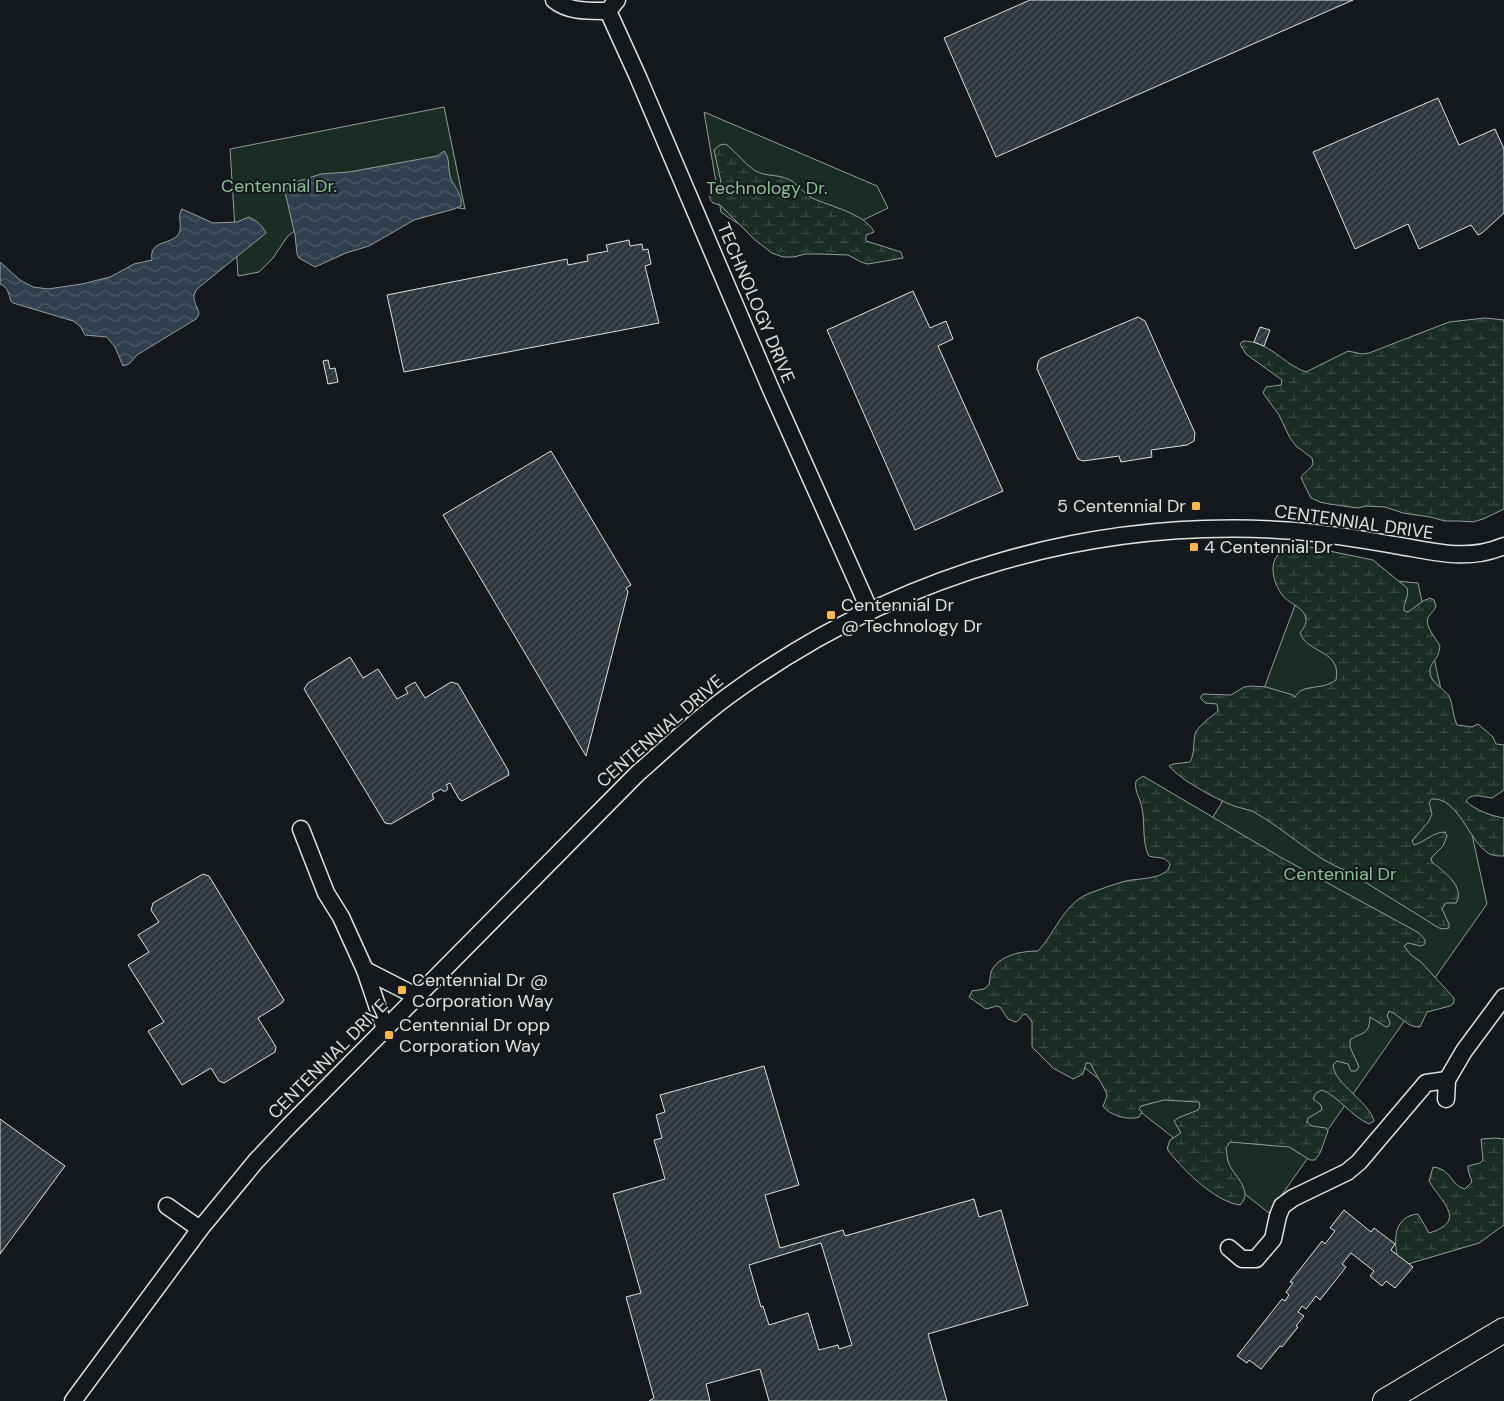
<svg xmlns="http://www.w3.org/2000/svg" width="1504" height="1401" viewBox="0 0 1504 1401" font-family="'DM Sans',sans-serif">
<defs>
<pattern id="wetland-marsh" width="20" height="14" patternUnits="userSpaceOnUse" patternTransform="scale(1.25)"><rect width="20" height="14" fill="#1a2d24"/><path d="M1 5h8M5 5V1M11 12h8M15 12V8" fill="none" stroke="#3b4b43"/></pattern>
<pattern id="water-waves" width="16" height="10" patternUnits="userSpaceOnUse" patternTransform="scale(1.25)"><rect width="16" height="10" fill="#2f3f4d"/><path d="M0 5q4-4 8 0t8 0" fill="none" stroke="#4c5b66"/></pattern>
<pattern id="building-hatch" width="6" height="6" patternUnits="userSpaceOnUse" patternTransform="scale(1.25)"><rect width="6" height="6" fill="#2c363c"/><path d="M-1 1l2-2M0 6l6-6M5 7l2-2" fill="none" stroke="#4a5358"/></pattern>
</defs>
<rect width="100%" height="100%" fill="#14181c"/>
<!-- green -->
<g fill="#1a2d24" stroke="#939e99">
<polygon points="444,107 465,209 435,204 305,222 287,237 273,258 259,272 238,276 230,149"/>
<path d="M 704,112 L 877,186 L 888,208 L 807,247 C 773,238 750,234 721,212 Z"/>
<polygon points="1307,573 1418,583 1487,904 1269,1213 1034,1028 1114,974 1221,804"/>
</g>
<!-- wetland -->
<g fill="url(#wetland-marsh)" stroke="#939e99">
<path d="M 726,144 C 736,152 744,163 754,170 C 765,177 777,174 788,179 C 797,183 803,193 812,198 C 829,206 866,214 874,232 L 866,235 L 866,241 L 901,252 L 903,258 L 868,264 L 861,262 L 848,255 L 821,254 L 805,254 L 794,257 L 783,257 L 772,253 L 755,240 L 720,205 L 713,203 C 710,200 709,197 710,192 L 719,188 L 721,182 L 714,150 L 720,145 Z"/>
<path d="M 1485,318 L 1504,320 L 1504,509 L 1483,519 L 1473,522 L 1459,521 L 1445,521 L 1430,517 L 1403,513 L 1385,507 L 1366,506 L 1358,508 L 1329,504 L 1320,502 L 1311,498 L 1301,478 C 1304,471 1310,470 1313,464 L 1312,458 L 1296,446 L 1290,438 L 1279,415 L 1263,393 L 1266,387 L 1281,385 L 1282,380 L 1246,354 L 1240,344 L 1243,341 C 1269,341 1283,364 1306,372 L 1348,351 L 1362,354 L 1369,353 L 1449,322 Z"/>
<path d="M 1305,546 L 1373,560 L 1407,588 C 1410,596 1403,602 1404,611 L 1408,612 L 1423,601 L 1430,598 L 1434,600 L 1436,606 C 1434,611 1432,612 1429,616 C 1423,625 1436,638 1440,646 C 1439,650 1439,654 1437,657 C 1434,662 1430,664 1430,671 C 1429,683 1445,688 1450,698 C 1453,707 1453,716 1457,725 L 1472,727 L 1478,724 L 1493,737 L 1496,744 L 1504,745 L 1504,790 L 1492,798 C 1482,797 1472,792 1466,801 C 1475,810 1491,816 1504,818 L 1504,856 C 1498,856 1493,856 1488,853 C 1469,841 1458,797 1432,799 L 1429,802 L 1432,814 L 1429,821 L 1412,841 L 1414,845 C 1425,842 1433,832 1445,832 L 1447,836 L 1443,846 L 1431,858 L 1432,862 C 1443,871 1466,887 1456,903 L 1446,903 L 1442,909 L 1449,924 L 1449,928 L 1443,929 L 1439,928 L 1349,872 C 1313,859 1286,829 1252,811 C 1246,809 1240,808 1234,806 C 1214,798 1182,781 1169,766 L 1173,764 L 1190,762 C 1195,753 1193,743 1195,734 C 1197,727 1212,716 1218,711 L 1217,704 L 1205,703 L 1201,699 L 1201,696 L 1203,694 L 1231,695 L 1244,687 L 1253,686 L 1266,687 L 1293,695 L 1295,697 C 1302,683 1322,691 1336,680 C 1342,650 1308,654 1300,633 C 1303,629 1307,624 1306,619 C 1305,608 1290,604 1284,597 C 1275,587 1267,565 1279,554 C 1286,548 1296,548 1305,546 Z"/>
<path d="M 1143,776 L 1282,858 L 1419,933 L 1425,940 L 1425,944 L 1421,946 L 1408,943 L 1404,946 L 1411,955 L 1421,962 L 1454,998 L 1454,1003 L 1450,1006 L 1427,1012 L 1420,1027 C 1407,1028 1400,1015 1389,1011 L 1387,1016 L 1390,1022 L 1389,1026 L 1386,1027 L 1370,1017 C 1369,1036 1363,1031 1350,1040 L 1350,1047 L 1359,1067 L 1356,1071 L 1351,1071 L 1348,1064 L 1337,1061 L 1333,1065 C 1334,1084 1369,1101 1374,1121 L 1369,1124 C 1351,1116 1338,1096 1322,1090 L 1316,1093 L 1313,1099 L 1321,1105 L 1322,1110 L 1308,1118 L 1307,1122 L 1312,1126 L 1326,1128 L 1328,1131 L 1320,1153 L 1315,1160 L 1310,1160 L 1289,1147 L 1230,1142 L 1226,1148 C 1227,1153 1227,1159 1229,1164 C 1235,1177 1254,1191 1240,1205 C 1215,1202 1181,1168 1167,1149 L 1170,1140 L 1181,1133 L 1174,1121 L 1178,1118 L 1198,1110 L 1200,1106 L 1199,1102 L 1164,1100 L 1141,1106 L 1139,1109 L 1142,1112 L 1139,1117 C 1128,1121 1109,1115 1103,1106 L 1107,1096 L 1106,1092 L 1090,1063 L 1086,1063 L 1083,1074 L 1073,1079 L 1053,1068 L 1032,1047 L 1032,1022 L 1026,1014 L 1022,1015 L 1020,1019 L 1016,1022 L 1008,1019 L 1000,1007 L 997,1006 L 986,1009 L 969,997 L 972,991 L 984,989 L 989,985 C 990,980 990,976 991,972 C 998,955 1022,951 1038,951 C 1057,931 1064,901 1093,892 C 1103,888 1115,884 1126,881 C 1138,878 1168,880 1170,864 C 1164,855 1158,859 1149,856 C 1141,841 1146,821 1141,804 C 1139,796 1134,790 1136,781 Z"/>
<path d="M 1496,1138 L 1504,1139 L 1504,1225 L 1479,1243 L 1408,1264 L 1398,1259 C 1393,1240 1394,1216 1418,1214 L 1429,1233 C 1469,1221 1440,1201 1429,1181 L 1433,1167 C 1451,1168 1451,1186 1465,1189 L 1472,1182 L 1468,1170 L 1468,1166 L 1480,1163 L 1483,1160 L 1481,1139 Z"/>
</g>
<!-- water -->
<g fill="url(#water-waves)" stroke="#939e99">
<path d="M 444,151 C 451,159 447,169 451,179 C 455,188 463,195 461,206 L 454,209 L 414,220 L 369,246 L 346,253 L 315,267 L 299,258 L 297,254 L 295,235 L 285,192 L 290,184 L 321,174 L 349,172 L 437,156 Z"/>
<path d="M 182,209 L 213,223 L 237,222 L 249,217 C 256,220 263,226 266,233 L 197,289 C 190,299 197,304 199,314 L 196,319 L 137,355 L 129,364 L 123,366 L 115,347 L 107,337 L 85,335 L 80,326 L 73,321 L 13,303 L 11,301 C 8,293 8,287 0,284 L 0,262 L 20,280 L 33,287 L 48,289 L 82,284 L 110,277 L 134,264 L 152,260 C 152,258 151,255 152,253 C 153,242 172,243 178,235 C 184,227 176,217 182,209 Z"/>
</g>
<!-- building -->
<g fill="url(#building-hatch)" stroke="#d8e6dc" fill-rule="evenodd">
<polygon points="1030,0 1353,0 996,157 944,38"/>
<polygon points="1438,98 1459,145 1495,129 1504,149 1504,213 1482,233 1478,235 1471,225 1419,249 1408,224 1355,249 1313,152"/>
<polygon points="629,240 630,246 642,244 643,250 648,249 651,264 645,266 659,323 404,372 387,295 567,259 568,265 588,261 587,255 608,251 606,245"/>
<polygon points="913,291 930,328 946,321 953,339 938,346 1003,491 915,530 827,330"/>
<polygon points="1138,317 1145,321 1195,433 1194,441 1187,445 1151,450 1152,457 1121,462 1119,456 1083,461 1078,459 1037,369 1038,362 1041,358"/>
<polygon points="1260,327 1270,330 1264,346 1254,342"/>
<polygon points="328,360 330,369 335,368 338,382 328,384 323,361"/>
<polygon points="551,451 631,585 626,588 628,592 586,756 443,515"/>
<polygon points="350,657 363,678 378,669 397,699 408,693 405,688 415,682 425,698 451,682 458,684 508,770 509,775 462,801 459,799 450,783 446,785 448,788 446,791 443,791 441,789 432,794 434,799 391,824 385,823 304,689 308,683"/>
<polygon points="203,874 209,876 284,1000 282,1003 258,1018 276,1047 275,1052 224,1083 219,1081 211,1068 182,1085 148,1031 164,1022 128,965 149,952 138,935 159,922 151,910 153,903"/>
<path d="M 764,1066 L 799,1185 L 765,1195 L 780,1248 L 843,1230 L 845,1236 L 974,1199 L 979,1217 L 1001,1210 L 1028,1305 L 928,1334 L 947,1401 L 769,1401 L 760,1369 L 706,1384 L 710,1401 L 649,1401 L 654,1398 L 626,1297 L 641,1293 L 613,1194 L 665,1179 L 654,1140 L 662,1138 L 656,1115 L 665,1112 L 660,1095 ZM 821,1243 L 852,1345 L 839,1349 L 838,1345 L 819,1350 L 808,1313 L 769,1325 L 763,1306 L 761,1307 L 749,1265 Z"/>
<polygon points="0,1119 65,1166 0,1254"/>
<polygon points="1344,1210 1371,1232 1374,1228 1395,1244 1391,1250 1413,1267 1395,1288 1386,1281 1382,1286 1370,1276 1374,1271 1351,1253 1342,1264 1346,1267 1320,1300 1316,1296 1306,1309 1302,1306 1298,1312 1304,1316 1296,1326 1298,1327 1282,1347 1280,1346 1261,1369 1249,1360 1247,1363 1237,1356 1282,1299 1285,1301 1289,1295 1286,1292 1293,1283 1290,1282 1322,1241 1325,1244 1335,1231 1330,1228"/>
</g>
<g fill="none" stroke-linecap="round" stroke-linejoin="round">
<defs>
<g id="minor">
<path d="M 554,0 C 569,12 588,11 608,11 L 617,0"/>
<polyline points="608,11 638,77 770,387 870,611"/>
<polyline points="301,829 326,893 341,917 365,970 385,1029"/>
<polyline points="365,970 418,997"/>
<polyline points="1446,1099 1447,1080 1464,1051 1504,997"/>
<polyline points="167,1206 200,1229"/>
<polyline points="1229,1248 1242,1259 1256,1259 1273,1239 1278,1216 1282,1206 1293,1198 1347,1172 1359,1162 1426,1083 1447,1080"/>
<path d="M 73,1401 L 200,1229 L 256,1161 L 288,1127 L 637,774 C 670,745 702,714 738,689 C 901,573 1095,516 1296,531 C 1328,534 1361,539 1394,545 C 1433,551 1466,562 1504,546"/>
</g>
<polyline id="highway" points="1385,1401 1504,1330"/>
</defs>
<!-- minor casing -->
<use href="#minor" stroke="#d8e6dc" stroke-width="19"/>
<!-- highway casing -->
<use href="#highway" stroke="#d8e6dc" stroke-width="26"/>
<!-- minor -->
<use href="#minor" stroke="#14181c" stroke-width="16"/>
<!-- highway -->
<use href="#highway" stroke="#14181c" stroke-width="24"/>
</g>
<!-- markers -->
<g fill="#ffb74d" stroke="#14181c" stroke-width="2">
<rect x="1191" y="501" width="10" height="10" rx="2.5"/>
<rect x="1189" y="542" width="10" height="10" rx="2.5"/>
<rect x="826" y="610" width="10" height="10" rx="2.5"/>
<rect x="397" y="985" width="10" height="10" rx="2.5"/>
<rect x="384" y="1030" width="10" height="10" rx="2.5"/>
</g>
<g text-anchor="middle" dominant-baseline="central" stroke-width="4" stroke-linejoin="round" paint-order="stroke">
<!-- park labels -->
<g font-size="18" fill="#8ac095" stroke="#14181c">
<text x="279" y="186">Centennial Dr.</text>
<text x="767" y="188">Technology Dr.</text>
<text x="1340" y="874">Centennial Dr</text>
</g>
<!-- street labels -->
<g font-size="18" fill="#d8e6dc" stroke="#14181c">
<text transform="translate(756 303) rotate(67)">TECHNOLOGY DRIVE</text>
<text transform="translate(1354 522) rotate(8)">CENTENNIAL DRIVE</text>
<text transform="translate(660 731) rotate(-41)">CENTENNIAL DRIVE</text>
<text transform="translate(328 1059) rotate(-45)">CENTENNIAL DRIVE</text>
</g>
<!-- poi labels -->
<g font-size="18" fill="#d8e6dc" stroke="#14181c" text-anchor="start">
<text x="1186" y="506" text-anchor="end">5 Centennial Dr</text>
<text x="1204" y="547">4 Centennial Dr</text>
<text x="841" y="605">Centennial Dr<tspan x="841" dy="21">@ Technology Dr</tspan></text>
<text x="412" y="980">Centennial Dr @<tspan x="412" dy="21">Corporation Way</tspan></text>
<text x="399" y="1025">Centennial Dr opp<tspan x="399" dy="21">Corporation Way</tspan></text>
</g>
</g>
</svg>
